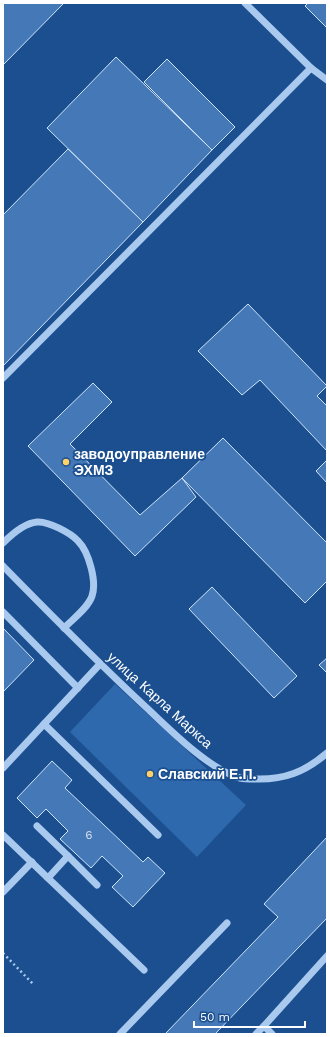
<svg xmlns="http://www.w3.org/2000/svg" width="330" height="1037" viewBox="0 0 330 1037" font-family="'Work Sans',sans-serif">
<rect width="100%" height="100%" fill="#1b4f8f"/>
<!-- green -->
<polygon fill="#2e69ad" points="115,684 246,805 197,857 70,732"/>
<!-- building -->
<g fill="#4478b7" stroke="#cfe3fa">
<polygon points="3,3 64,3 3,65"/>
<polygon points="308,3 327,3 327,28 305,6"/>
<polygon points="116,57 212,150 143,222 47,128"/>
<polygon points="167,59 235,127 212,150 144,82"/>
<polygon points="68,149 143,222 3,366 3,215"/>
<polygon points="248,304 327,386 317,396 327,406 327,451 260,380 242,395 198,351"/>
<polygon points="93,383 112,402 70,444 140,515 182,478 196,497 135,556 28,446"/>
<polygon points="223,438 327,543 327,581 305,603 182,478"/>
<polygon points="327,460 327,483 316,471"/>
<polygon points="212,587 297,676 274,698 189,609"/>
<polygon points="3,628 34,660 3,692"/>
<polygon points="327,658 327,673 319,665"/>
<polygon points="52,761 72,780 65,788 143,862 148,857 165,873 133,907 112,887 123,876 102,856 91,868 60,839 68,831 46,809 37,818 17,798"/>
<polygon points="327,837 327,918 215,1034 165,1034 278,917 264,904"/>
</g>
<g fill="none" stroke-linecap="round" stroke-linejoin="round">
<!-- path -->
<polyline stroke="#a9c9ee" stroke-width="2.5" stroke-dasharray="2 3" stroke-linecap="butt" points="3,953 33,984"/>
<!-- minor -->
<g stroke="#a9c9ee" stroke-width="7">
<polyline points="245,3 311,68"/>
<polyline points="3,378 311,68 327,80"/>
<path d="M 3,543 C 11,535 25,523 37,522 C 48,521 71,533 78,541 C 89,552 97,582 92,596 C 88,608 73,619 64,628"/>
<path d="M 3,566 C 51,615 98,663 148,709 C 170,730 210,770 240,778 C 244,779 250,779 255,779 C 284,780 305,772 327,753"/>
<polyline points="3,612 78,688"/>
<polyline points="44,724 158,835"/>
<polyline points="3,768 100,664"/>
<polyline points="37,826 68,856 48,878"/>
<polyline points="3,835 144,970"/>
<polyline points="68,856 97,885"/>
<polyline points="3,892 32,862"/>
<polyline points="264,1026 327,956"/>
<polyline points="120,1034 227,923"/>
<polyline points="256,1034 264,1026 272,1034"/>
</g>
</g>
<!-- markers -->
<g fill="#ffd166" stroke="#1b4f8f" stroke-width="1.5">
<circle cx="66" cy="462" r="4"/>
<circle cx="150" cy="774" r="4"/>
</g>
<g text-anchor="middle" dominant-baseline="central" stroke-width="3.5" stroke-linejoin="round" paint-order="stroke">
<!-- number labels -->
<g font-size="12" fill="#d0dded">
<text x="89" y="835">6</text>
</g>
<!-- poi labels -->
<g font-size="14" font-weight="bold" fill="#fff" stroke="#1b4f8f" text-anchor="start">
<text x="74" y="454">заводоуправление<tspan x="74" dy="16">ЭХМЗ</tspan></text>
<text x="158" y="774">Славский Е.П.</text>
</g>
<!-- street labels -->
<g font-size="14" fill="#fff" stroke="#1b4f8f">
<text transform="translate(160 700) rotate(42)">улица Карла Маркса</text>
</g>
</g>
<!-- border -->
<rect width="330" height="1037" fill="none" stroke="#ffffff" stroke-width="8"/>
<!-- scale -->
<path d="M194 1021v6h111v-6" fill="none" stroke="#ffffff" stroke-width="2"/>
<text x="200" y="1021" font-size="12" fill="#ffffff" stroke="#1b4f8f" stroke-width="3" paint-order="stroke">50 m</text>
</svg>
